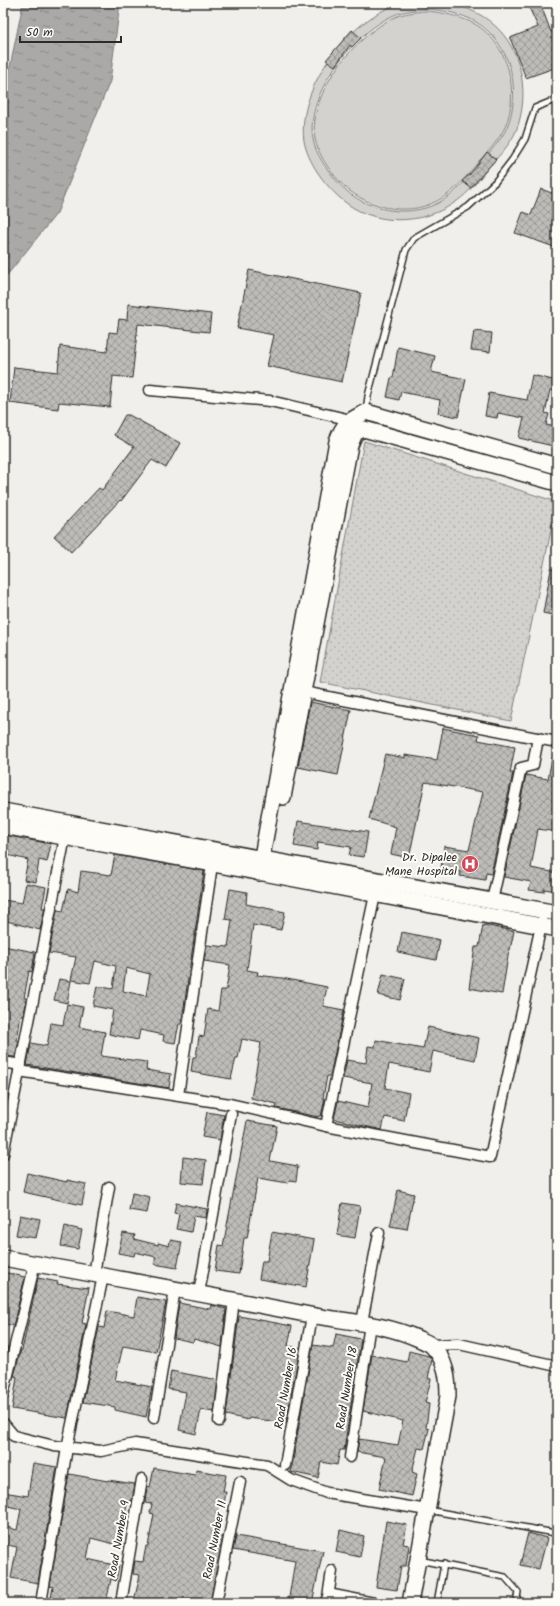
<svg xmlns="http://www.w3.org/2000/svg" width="560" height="1606" viewBox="0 0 560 1606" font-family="Kalam,sans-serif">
<defs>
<pattern id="park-dots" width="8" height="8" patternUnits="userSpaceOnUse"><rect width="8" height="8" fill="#d3d2cf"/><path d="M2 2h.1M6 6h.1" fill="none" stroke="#b5b4b2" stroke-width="1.8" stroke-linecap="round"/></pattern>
<pattern id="water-ripples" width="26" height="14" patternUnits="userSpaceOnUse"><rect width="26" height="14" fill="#aaa9a7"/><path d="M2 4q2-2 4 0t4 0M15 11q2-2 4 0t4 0" fill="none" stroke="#8b8a88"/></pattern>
<pattern id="building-cross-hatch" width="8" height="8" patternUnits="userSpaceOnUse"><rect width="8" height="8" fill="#bdbcb8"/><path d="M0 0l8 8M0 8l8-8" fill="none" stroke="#9a9996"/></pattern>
</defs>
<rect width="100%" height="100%" fill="#f0efeb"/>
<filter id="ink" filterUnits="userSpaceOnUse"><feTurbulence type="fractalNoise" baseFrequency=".025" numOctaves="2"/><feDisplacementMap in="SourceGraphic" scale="8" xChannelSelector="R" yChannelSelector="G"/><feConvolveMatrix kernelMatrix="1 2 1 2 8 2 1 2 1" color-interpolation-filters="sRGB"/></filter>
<g filter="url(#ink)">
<!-- park -->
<polygon fill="url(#park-dots)" stroke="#7f7e7d" points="364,441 557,502 511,721 320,682"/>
<!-- pitch -->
<g fill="#d3d2cf" stroke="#7f7e7d" fill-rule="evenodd">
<path d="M 402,3 C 416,3 442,0 454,4 C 467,8 482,14 493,24 C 523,49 530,96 516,131 C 510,145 498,157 487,169 C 478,180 469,193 457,201 C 423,226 372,227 340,198 C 324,184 308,162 304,141 C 296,87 352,16 402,3 ZM 425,9 C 442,10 460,13 476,22 C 511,43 522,91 507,127 C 501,141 490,151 481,162 C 468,177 456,194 438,203 C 405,220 358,209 336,180 C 326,168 316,155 313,139 C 305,93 354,33 394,15 C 403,11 415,10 425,9 Z"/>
<path d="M 425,11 C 442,12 459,16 475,24 C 509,44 520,92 505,127 C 499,140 489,151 479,161 C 467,176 455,192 437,201 C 406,218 362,207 339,181 C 329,170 318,154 315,139 C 308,92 355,36 395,17 C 404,13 415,12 425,11 Z"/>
</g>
<!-- water -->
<polygon fill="url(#water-ripples)" stroke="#777775" points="23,3 120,3 110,81 57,213 8,274 3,278 3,87 8,77"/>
<!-- building -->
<g fill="url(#building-cross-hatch)" stroke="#2b2b2b" fill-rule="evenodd">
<polygon points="527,3 540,3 551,32 557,29 557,67 526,78 510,38 538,27"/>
<polygon points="352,30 361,38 352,47 350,45 335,66 326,60"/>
<polygon points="487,152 496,159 471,188 462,181 471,173"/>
<polygon points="541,189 557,195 557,248 515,233 523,212 531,215"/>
<polygon points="249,270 361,293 342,382 267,366 274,335 237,328"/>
<polygon points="128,304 211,314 209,332 138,324 132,378 113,376 110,407 59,402 58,409 10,403 14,367 58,372 60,346 107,352 109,332 117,333 119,319 127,320"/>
<polygon points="474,331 492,333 490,352 471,350"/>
<polygon points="398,347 435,356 431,372 466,379 458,417 438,413 440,400 401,392 399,400 387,397 391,378 393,378"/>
<polygon points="532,375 557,381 557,391 550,390 545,413 549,414 546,425 557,427 557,447 519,438 524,418 498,413 497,418 485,416 489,393 527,400"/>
<polygon points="125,415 129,415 180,443 166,468 152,460 121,501 120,500 71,552 54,536 99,488 102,490 134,447 114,435"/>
<polygon points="551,569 557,570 557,616 543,613"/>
<polygon points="310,702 351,710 338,775 298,767"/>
<polygon points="443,728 479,735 478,740 515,747 510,773 513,773 491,874 486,873 485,880 460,876 461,872 441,869 444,846 469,850 483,792 425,782 409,858 391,854 396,827 369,819 385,754 405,758 405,755 437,760"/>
<polygon points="552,758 557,759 557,832 538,829 531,868 557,873 557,891 544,889 544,892 529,890 531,882 504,877 526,775 548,779"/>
<polygon points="298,821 368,832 364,857 349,855 351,847 318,842 317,850 294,846"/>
<polygon points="4,835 51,844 47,862 39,860 36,882 24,880 28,860 3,854"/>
<path d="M 115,855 L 204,871 L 184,1007 L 181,1024 L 179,1024 L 175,1043 L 163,1041 L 164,1035 L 140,1030 L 138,1040 L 109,1034 L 113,1010 L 93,1006 L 97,986 L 113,989 L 116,966 L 95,961 L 90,983 L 71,980 L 76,957 L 49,953 L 57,910 L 63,911 L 68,889 L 78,892 L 81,871 L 111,875 ZM 126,968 L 150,974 L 146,996 L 123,991 Z"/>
<polygon points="26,883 46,887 42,908 45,908 40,930 3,920 3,900 22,903"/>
<polygon points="230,889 247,892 246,904 285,912 281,930 253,925 247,970 258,972 257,975 282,978 327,987 323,1006 344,1010 330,1076 327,1076 323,1098 325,1099 321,1116 318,1116 318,1117 276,1108 277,1104 251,1098 261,1043 242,1039 238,1058 236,1058 231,1079 191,1072 193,1057 196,1057 199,1036 204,1037 208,1009 218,1011 221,990 226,990 230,965 204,961 207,945 228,947 232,920 225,919"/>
<polygon points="483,925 514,931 510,950 509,950 502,994 469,988 475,947 479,947"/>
<polygon points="402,932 440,940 436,960 398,952"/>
<polygon points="3,946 35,952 32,972 29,971 24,998 27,998 24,1015 21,1015 17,1040 19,1041 15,1057 3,1056"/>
<polygon points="383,974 405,979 400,1000 378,995"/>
<polygon points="59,979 71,981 67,1003 54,1000"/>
<polygon points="67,1004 83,1007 79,1027 105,1032 101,1056 147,1062 146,1070 171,1074 169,1088 27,1065 31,1043 47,1046 51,1023 63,1025"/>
<polygon points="428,1027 479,1038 475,1060 433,1051 429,1072 389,1064 385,1088 409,1093 404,1121 385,1117 382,1130 334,1119 338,1101 368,1108 372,1083 343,1078 347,1060 366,1063 368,1046 375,1047 376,1040 423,1049"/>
<polygon points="207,1112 224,1115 220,1140 202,1137"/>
<polygon points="247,1121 277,1126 270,1161 298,1166 296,1181 289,1180 288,1183 258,1178 247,1238 244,1238 239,1274 215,1271 219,1245 223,1246"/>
<polygon points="183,1157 206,1160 203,1184 181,1182"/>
<polygon points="27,1173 67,1182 67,1180 86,1184 82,1205 23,1192"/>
<polygon points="398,1190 414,1194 407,1229 390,1226"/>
<polygon points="132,1193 150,1197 147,1213 129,1210"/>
<polygon points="176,1203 207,1209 206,1218 194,1216 191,1232 176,1229 179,1214 174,1213"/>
<polygon points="342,1203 360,1206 355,1238 337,1235"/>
<polygon points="20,1215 40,1219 36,1238 16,1235"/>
<polygon points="65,1226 82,1230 78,1249 61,1246"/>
<polygon points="272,1232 314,1240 306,1287 259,1279 262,1261 267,1261"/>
<polygon points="123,1233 135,1235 134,1239 158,1245 158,1243 169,1246 170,1240 182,1242 177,1268 154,1264 156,1257 135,1252 134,1256 118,1253"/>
<polygon points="3,1272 25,1277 13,1326 3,1323"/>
<polygon points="38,1278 58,1282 57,1284 89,1288 82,1323 86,1324 67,1418 12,1409 17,1377 14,1376 21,1350 22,1350"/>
<polygon points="137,1297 166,1302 156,1352 123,1346 115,1380 152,1387 146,1417 115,1410 115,1407 83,1402 99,1327 104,1328 107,1311 134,1316"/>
<polygon points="179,1303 210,1309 211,1305 226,1309 222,1347 194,1339 193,1342 174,1338"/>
<polygon points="239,1316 292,1326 288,1346 300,1348 286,1423 249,1418 248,1420 226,1415"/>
<polygon points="336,1334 361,1339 344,1450 340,1450 337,1465 321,1462 318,1478 291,1472 313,1345 333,1348"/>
<polygon points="3,1346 8,1347 3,1367"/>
<polygon points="409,1351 429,1356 432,1360 428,1378 431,1379 425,1403 429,1404 426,1428 429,1429 424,1449 418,1448 412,1472 417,1474 412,1496 379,1489 386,1457 357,1452 359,1439 398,1445 403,1421 363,1411 372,1355 407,1362"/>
<polygon points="171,1371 218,1380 214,1412 201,1410 196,1434 179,1430 186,1392 168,1389"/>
<polygon points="33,1463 57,1467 38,1583 11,1578 17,1547 3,1544 3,1526 17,1530 21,1509 3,1505 3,1492 28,1496"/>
<polygon points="154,1468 195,1475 196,1470 226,1475 223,1492 226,1492 224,1504 220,1503 213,1535 223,1537 210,1603 142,1603 134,1601 140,1575 133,1574 135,1561 143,1562 146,1546 148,1546 154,1514 150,1513 152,1504 145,1503 147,1486 150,1487"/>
<polygon points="69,1474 108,1481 108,1480 135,1484 132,1501 128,1501 118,1545 91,1538 87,1559 119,1566 116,1581 111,1579 106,1603 50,1603 53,1587 50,1586"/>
<polygon points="386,1521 407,1525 403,1544 409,1545 406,1566 401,1566 397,1590 376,1587"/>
<polygon points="340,1530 364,1536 360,1557 336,1552"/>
<polygon points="528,1533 547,1538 539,1569 520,1565"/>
<polygon points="236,1536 323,1551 312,1603 288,1603 295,1561 233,1550"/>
</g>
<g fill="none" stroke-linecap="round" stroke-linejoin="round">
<!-- street-tunnel -->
<polyline stroke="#c9c8c5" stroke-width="10" stroke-dasharray="10 5" stroke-linecap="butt" points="304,1386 308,1388"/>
<defs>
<g id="lane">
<polyline points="366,412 368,396 406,250 414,238 468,207 495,182 512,160 525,139 535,108 557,99"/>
<polyline points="428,1510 555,1533"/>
<polyline points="419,1560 505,1577 518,1592 516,1603"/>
<polyline points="437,1603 444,1564"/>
</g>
<g id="street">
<polyline points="150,390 270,401 351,420"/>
<polyline points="303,692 557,742"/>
<polyline points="492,901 521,768 533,765 538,738"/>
<polyline points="3,1062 21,1065"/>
<polyline points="19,1071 230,1104 326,1126 490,1157 542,921"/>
<polyline points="178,1095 213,858"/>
<polyline points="326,1126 376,890"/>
<polyline points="3,1154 65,837"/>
<polyline points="94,1274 109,1187"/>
<polyline points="199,1293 231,1114"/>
<polyline points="362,1322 379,1233"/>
<polyline points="431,1345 459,1344 557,1366"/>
<polyline points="3,1395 35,1263"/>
<polyline points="154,1418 175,1289"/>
<polyline points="219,1421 234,1300"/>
<polyline points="3,1423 14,1436 54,1446 101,1451 135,1444 267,1465 291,1480 327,1493 427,1510"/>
<polyline points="350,1457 370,1324"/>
<polyline points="285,1465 312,1316"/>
<polyline points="328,1597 332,1571"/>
<polyline points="41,1603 67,1448 103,1276"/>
<polyline points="121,1603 142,1479"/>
<polyline points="216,1603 240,1482"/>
<polyline points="325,1603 328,1597 333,1595 374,1603"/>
</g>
<g id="secondary">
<polyline points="283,797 350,445 355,433 364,429 557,483"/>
<polyline points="3,811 557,913"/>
<polyline points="3,826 269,874 557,929"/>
<path d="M 259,873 L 337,441 C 344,422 349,421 366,412 L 557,466"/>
<path d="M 3,1258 C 105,1276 208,1295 310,1315 C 347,1322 384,1323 419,1339 C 423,1341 429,1343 432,1346 C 446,1360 448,1377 448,1396 L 410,1603"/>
</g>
</defs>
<!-- lane casing -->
<use href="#lane" stroke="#2b2b2b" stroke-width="8"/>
<!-- street casing -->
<use href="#street" stroke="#2b2b2b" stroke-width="13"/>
<!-- secondary casing -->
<use href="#secondary" stroke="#2b2b2b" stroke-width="18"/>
<!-- lane -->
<use href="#lane" stroke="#fdfcf7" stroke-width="5"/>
<!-- street -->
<use href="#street" stroke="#fdfcf7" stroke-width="10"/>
<!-- secondary -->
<use href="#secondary" stroke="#fdfcf7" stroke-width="15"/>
</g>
</g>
<!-- icons -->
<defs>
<symbol id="hospital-disc" viewBox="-11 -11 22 22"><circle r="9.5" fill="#d1495b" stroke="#fdfcf7"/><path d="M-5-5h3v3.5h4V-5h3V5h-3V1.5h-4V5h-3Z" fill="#fff"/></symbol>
</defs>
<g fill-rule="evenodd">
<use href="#hospital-disc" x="460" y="854" width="20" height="20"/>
</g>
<g text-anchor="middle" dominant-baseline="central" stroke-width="4" stroke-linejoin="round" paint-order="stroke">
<!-- poi labels -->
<g font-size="12" fill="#2b2b2b" stroke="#fdfcf7" text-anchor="end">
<text x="457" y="857">Dr. Dipalee<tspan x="457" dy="14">Mane Hospital</tspan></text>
</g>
<!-- street labels -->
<g font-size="12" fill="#2b2b2b" stroke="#fdfcf7">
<text transform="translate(286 1388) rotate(-80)">Road Number 16</text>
<text transform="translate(347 1388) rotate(-81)">Road Number 18</text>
<text transform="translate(119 1539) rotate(-80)">Road Number 9</text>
<text transform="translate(215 1540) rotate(-79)">Road Number 11</text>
</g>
</g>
<!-- margin -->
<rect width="560" height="1606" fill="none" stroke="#fdfcf7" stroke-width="16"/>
<rect x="8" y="8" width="544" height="1590" fill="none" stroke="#2b2b2b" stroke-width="1.5" filter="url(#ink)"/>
<!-- scale -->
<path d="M20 36v6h101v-6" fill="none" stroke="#2b2b2b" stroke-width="2"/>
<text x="26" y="36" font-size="12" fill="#2b2b2b" stroke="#fdfcf7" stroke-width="3" paint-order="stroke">50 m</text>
</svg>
